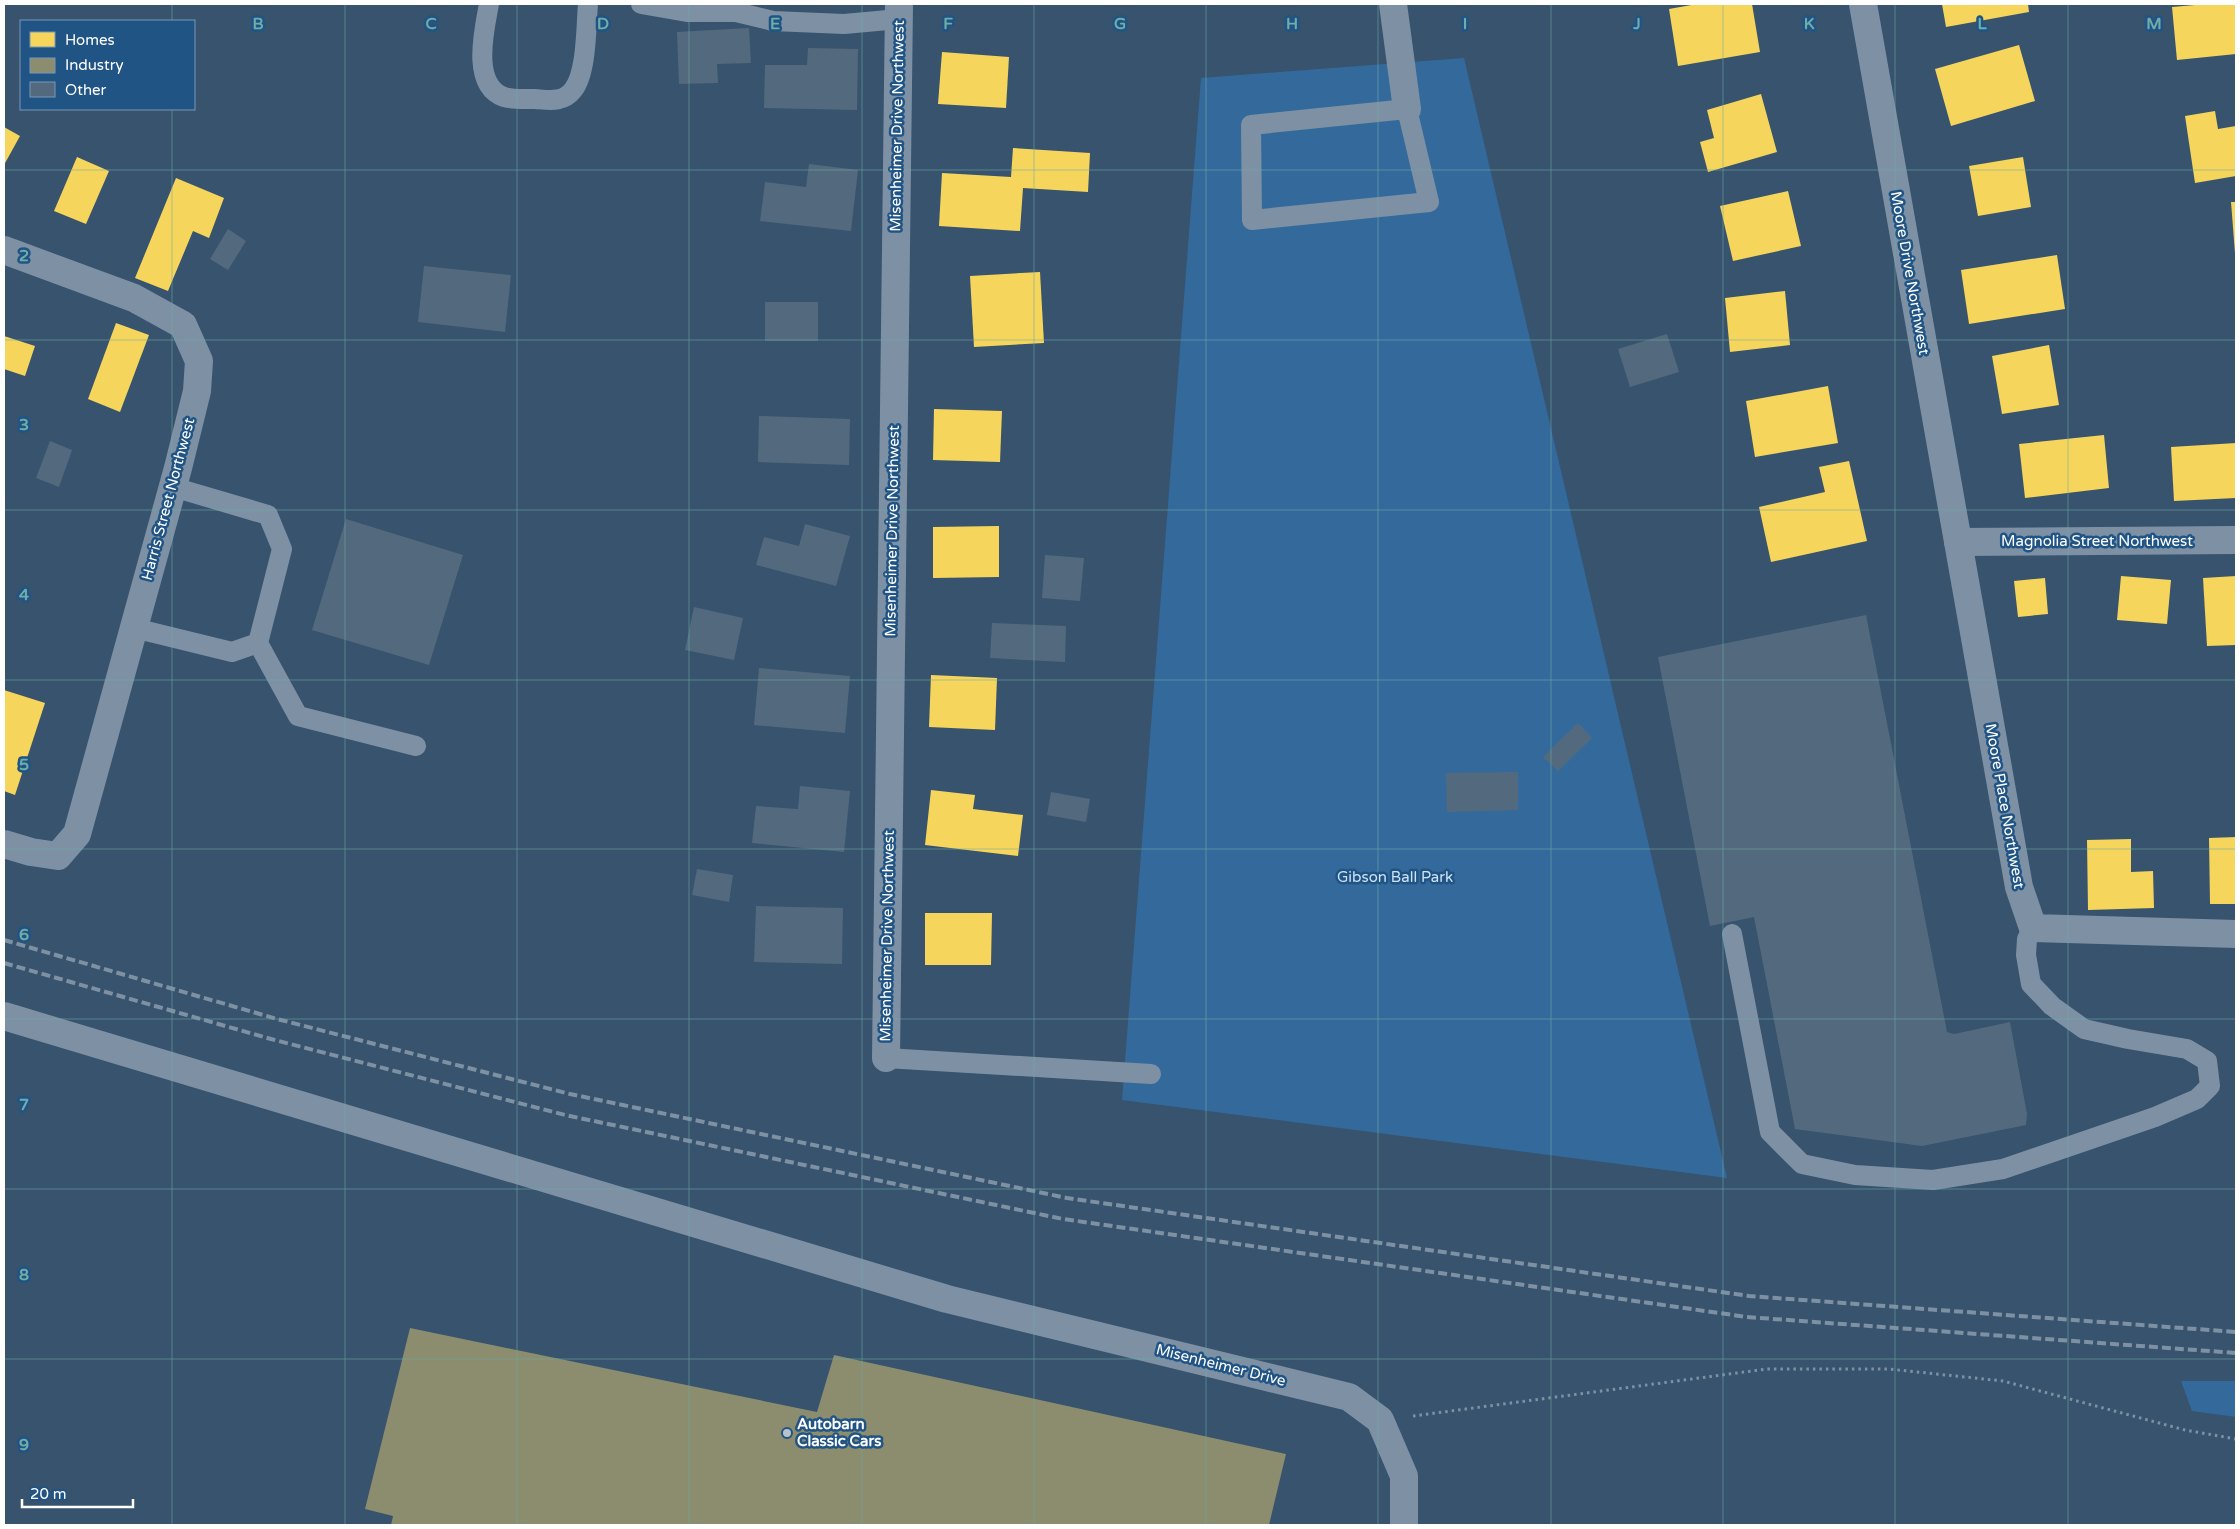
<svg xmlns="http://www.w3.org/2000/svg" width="2240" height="1529" viewBox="0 0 2240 1529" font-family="'Varela Round',sans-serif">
<rect width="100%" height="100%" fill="#37536e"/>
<!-- green -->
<g fill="#346a9b">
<polygon points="1464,58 1727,1178 1122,1100 1201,78"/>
<polygon points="2181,1381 2236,1381 2236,1417 2192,1411"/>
</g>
<!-- homes -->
<g fill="#f6d55c">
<polygon points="1697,4 1752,4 1760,52 1678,66 1669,9"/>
<polygon points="1942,4 2028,4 2029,12 1946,27"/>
<polygon points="2206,4 2236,4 2236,54 2177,60 2172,7"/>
<polygon points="2019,45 2035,101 1951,126 1935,69"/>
<polygon points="942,52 1009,57 1006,108 938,104"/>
<polygon points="1761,94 1777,152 1708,172 1700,142 1714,138 1707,110"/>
<polygon points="2215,111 2218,129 2236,126 2236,176 2195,183 2185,116"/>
<polygon points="4,127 20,136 4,165"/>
<polygon points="1013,148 1090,153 1088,192 1023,188 1020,231 939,226 942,173 1011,177"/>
<polygon points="77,157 109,171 86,224 54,211"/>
<polygon points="2023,157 2031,207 1978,216 1969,166"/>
<polygon points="176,178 224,198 209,238 193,231 168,291 135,278"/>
<polygon points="1788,191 1801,246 1733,261 1720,206"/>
<polygon points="2231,202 2236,202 2236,253 2235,253"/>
<polygon points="2057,255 2065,309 1969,324 1961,270"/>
<polygon points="1040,272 1044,343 974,347 970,276"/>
<polygon points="1785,291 1790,345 1730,352 1725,298"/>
<polygon points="116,323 149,335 120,412 88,399"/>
<polygon points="4,336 35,346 25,376 4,369"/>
<polygon points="2049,345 2059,405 2002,414 1992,356"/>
<polygon points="1828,386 1838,443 1755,457 1746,401"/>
<polygon points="934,409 1002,411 1000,462 933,460"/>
<polygon points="2104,435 2109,488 2025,498 2019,444"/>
<polygon points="2236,443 2236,498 2174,501 2171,447"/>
<polygon points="1849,461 1867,541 1771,562 1759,507 1825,492 1819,467"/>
<polygon points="999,526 999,577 933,578 933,527"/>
<polygon points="2121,576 2171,580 2167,624 2117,620"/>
<polygon points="2236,576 2236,645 2207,646 2203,578"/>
<polygon points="2045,578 2048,614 2018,617 2014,581"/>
<polygon points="931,675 997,678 995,730 929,727"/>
<polygon points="4,690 45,703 15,795 4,791"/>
<polygon points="931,790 975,795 973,809 1023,815 1018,856 925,845"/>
<polygon points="2236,837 2236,904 2210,904 2209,838"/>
<polygon points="2131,839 2131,872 2153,871 2154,908 2088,910 2087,840"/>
<polygon points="925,913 992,913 991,965 925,965"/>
</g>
<!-- industry -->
<polygon fill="#8c8c6e" points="410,1328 817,1412 834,1355 1286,1454 1269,1525 391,1525 393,1516 365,1509"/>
<!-- building -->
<g fill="#536a7e">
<polygon points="749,28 751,63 717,64 718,83 679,84 677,32"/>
<polygon points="808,48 858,49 857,110 764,108 765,65 807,65"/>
<polygon points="809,164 858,170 851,231 760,221 765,182 806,187"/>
<polygon points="228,229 246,241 228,270 210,259"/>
<polygon points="424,266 511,275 505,332 418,322"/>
<rect x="765" y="302" width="53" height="39"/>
<polygon points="1667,334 1679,372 1630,387 1618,349"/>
<polygon points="759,416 850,419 849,465 758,462"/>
<polygon points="50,441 72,450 59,487 36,478"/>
<polygon points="346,519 463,555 429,665 312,630"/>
<polygon points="805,524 850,536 836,586 756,565 764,537 799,546"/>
<polygon points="1045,555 1084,558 1080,601 1042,598"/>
<polygon points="694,607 743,618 734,660 685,650"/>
<polygon points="1866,615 1947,1032 1954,1034 2010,1022 2027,1114 2026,1125 1922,1146 1795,1129 1754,917 1710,926 1658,657"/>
<polygon points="992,623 1066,626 1065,662 990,658"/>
<polygon points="759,668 850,676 845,733 754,725"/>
<polygon points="1578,723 1592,738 1558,771 1543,757"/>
<polygon points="1518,772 1518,810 1447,812 1446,773"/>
<polygon points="800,786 850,791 844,852 752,843 756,806 798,809"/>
<polygon points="1051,792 1090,799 1086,822 1047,815"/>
<polygon points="697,869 733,875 729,902 692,895"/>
<polygon points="756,906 843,908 842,964 754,962"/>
</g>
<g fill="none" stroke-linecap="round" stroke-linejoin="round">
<!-- path -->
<polyline stroke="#7e91a4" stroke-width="3" stroke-dasharray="2.5 4" stroke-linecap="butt" points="1413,1416 1767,1369 1889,1369 2003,1381 2185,1430 2236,1439"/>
<!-- service -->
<g stroke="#7e91a4" stroke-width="20">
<path d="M 489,4 C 484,31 471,85 504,97 C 513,100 526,99 535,99 C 549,100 563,103 573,90 C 587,73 586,26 588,4"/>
<polyline points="641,4 687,12 736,12 773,21 844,24 899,19"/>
<polygon points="1407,109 1429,202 1252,220 1251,125"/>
<polyline points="134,628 232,652 258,643 282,549 268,515 173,487"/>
<polyline points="258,643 298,716 416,746"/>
<polyline points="1732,934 1770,1132 1802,1164 1855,1175 1933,1180 2003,1169 2155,1117 2197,1099 2210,1086 2207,1061 2187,1049 2128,1039 2084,1029 2052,1006 2031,984 2026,955 2027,939 2033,928"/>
<polyline points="886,1058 1151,1074"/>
</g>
<!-- minor -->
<g stroke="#7e91a4" stroke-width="28">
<polyline points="1393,4 1407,109"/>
<polyline points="1863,4 2019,887 2033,928 2236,934"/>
<polyline points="4,250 134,298 183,325 199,361 197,391 178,468 77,834 58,856 31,852 4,844"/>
<polyline points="1958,542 2236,540"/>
<polyline points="4,1016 947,1299 1349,1397 1380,1420 1404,1476 1404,1525"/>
<polyline points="886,1058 899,4"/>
</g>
<!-- rail -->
<g stroke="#7e91a3" stroke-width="4" stroke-dasharray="9 4" stroke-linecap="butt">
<polyline points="4,940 277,1019 570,1094 1067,1198 1749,1296 2236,1332"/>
<polyline points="4,963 271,1039 565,1115 1063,1219 1747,1317 2236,1353"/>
</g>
</g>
<!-- grid -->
<path fill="none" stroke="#6fada8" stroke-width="1" stroke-opacity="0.55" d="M 172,4 L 172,21M 345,4 L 345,1525M 517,4 L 517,1525M 689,4 L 689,1525M 862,4 L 862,1525M 1034,4 L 1034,1525M 1206,4 L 1206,1525M 1378,4 L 1378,1525M 1551,4 L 1551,1525M 1723,4 L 1723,1525M 1895,4 L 1895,1525M 2068,4 L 2068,1525M 172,109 L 172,1525M 4,170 L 2236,170M 4,340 L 2236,340M 4,510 L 2236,510M 4,680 L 2236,680M 4,849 L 2236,849M 4,1019 L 2236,1019M 4,1189 L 2236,1189M 4,1359 L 2236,1359"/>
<!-- markers -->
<circle fill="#b9c3cc" stroke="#205485" stroke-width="2" cx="787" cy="1433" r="5"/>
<g text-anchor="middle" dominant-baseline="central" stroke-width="5" stroke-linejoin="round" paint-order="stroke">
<!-- street labels -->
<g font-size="15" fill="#fff" stroke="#205485">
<text transform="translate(897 126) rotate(-89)">Misenheimer Drive Northwest</text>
<text transform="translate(1910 273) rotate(80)">Moore Drive Northwest</text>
<text transform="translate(168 499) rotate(-75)">Harris Street Northwest</text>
<text transform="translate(892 531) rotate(-89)">Misenheimer Drive Northwest</text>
<text x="2097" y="541">Magnolia Street Northwest</text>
<text transform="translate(2005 806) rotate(80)">Moore Place Northwest</text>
<text transform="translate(887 936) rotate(-89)">Misenheimer Drive Northwest</text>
<text transform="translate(1221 1365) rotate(14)">Misenheimer Drive</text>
</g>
<!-- park labels -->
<g font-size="15" fill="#cde3f7" stroke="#205485">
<text x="1395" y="877">Gibson Ball Park</text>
</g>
<!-- poi labels -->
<g font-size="15" font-weight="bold" fill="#fff" stroke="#205485" text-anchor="start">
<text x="797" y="1424">Autobarn<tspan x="797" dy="17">Classic Cars</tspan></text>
</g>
</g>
<g font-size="16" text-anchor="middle" font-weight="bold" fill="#6fada8" stroke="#205485" stroke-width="5" stroke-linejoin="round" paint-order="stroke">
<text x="258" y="29">B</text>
<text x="431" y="29">C</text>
<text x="603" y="29">D</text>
<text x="775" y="29">E</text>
<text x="948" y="29">F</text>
<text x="1120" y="29">G</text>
<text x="1292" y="29">H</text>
<text x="1465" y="29">I</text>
<text x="1637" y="29">J</text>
<text x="1809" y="29">K</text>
<text x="1982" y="29">L</text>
<text x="2154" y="29">M</text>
<text x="24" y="261">2</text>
<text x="24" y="430">3</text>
<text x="24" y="600">4</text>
<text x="24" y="770">5</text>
<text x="24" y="940">6</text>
<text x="24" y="1110">7</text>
<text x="24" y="1280">8</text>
<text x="24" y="1450">9</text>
</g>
<!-- border -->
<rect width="2240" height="1529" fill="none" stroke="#ffffff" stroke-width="10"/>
<!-- legend -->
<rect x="20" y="20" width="175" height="90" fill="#205485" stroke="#7998b6"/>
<rect x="30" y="32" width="25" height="15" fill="#f6d55c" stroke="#7998b6"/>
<text x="65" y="45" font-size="15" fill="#ffffff">Homes</text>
<rect x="30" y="58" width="25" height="15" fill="#8c8c6e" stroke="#7998b6"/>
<text x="65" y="70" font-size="15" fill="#ffffff">Industry</text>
<rect x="30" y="82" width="25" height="15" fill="#536a7e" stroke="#7998b6"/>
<text x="65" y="95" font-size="15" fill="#ffffff">Other</text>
<!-- scale -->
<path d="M22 1499v8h111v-8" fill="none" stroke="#ffffff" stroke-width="2.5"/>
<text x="30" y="1499" font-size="15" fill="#ffffff" stroke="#205485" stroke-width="4" paint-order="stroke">20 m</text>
</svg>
